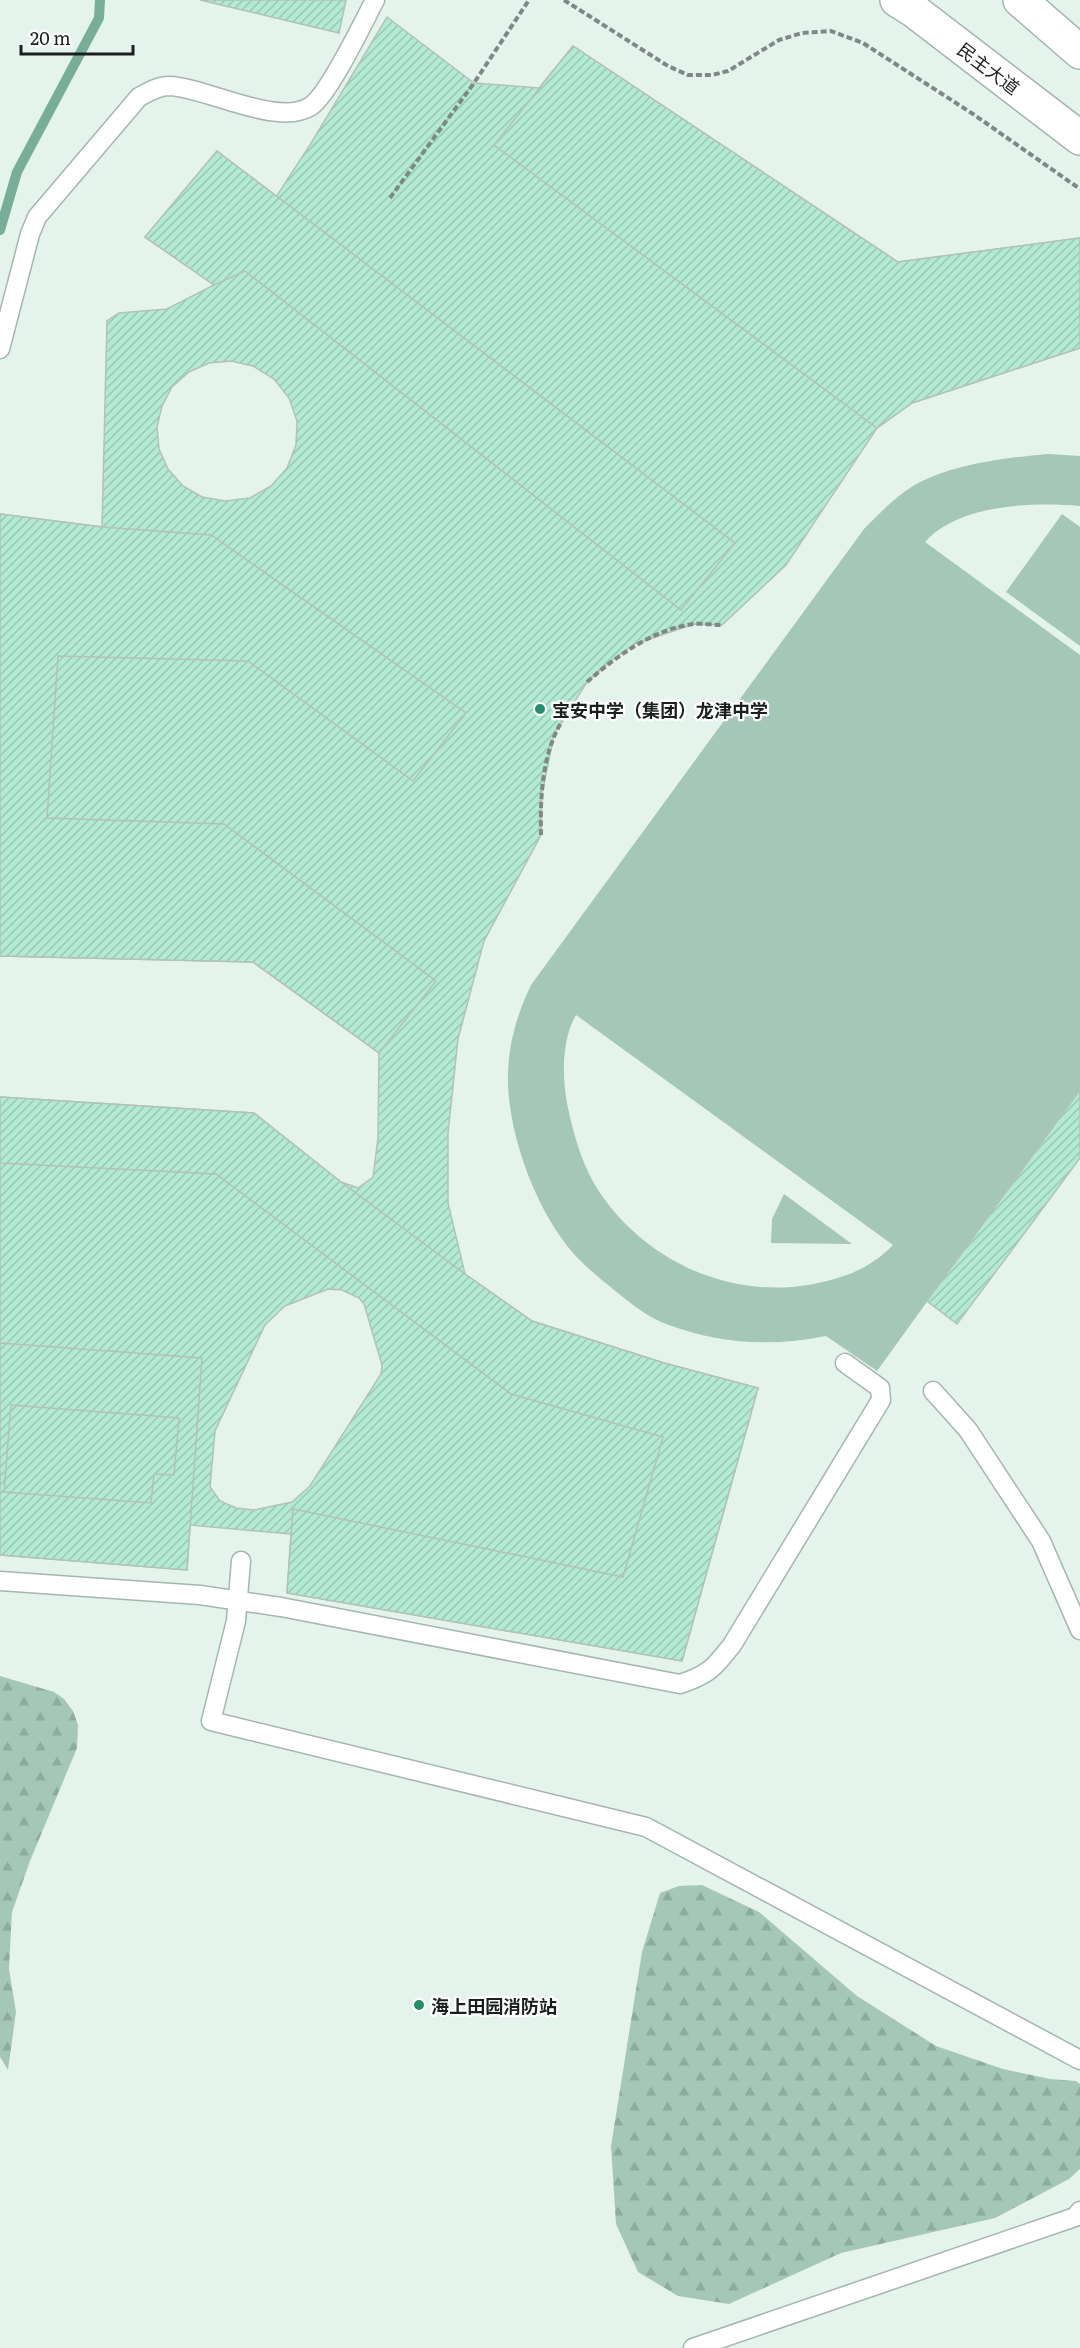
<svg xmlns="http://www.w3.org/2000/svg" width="1080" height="2348" viewBox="0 0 1080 2348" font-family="Literata,'Noto Sans SC',serif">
<defs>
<pattern id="forest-firs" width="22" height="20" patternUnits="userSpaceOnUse" patternTransform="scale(1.5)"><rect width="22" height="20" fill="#a5c7b8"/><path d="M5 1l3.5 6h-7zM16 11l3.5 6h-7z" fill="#8dab9e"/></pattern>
<pattern id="building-hatch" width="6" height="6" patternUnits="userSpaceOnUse" patternTransform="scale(1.5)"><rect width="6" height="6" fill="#b3ead3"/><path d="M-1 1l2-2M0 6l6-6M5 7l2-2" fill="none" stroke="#99c8b5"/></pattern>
</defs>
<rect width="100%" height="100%" fill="#e5f3ed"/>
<!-- grass -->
<g fill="#a5c7b8" fill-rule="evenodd">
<path d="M 1048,454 L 1080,456 L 1080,506 C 1032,502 959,504 925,542 L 1080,655 L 1080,1090 L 877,1371 L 826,1336 C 771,1347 719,1344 666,1324 C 647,1317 629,1302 613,1289 C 599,1278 585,1266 573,1253 C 535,1209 506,1130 508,1072 C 509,1042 518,1012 531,985 L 864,529 C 879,514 895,497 913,486 C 951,464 1005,458 1048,454 ZM 576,1015 L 893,1245 C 869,1270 841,1279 808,1285 C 726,1298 646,1260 600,1193 C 583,1168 574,1136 568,1108 C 562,1080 561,1040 576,1015 Z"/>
<polygon points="1062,514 1080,527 1080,646 1006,592"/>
<polygon points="784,1194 852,1244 771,1243 772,1219"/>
</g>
<!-- forest -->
<g fill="url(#forest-firs)">
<polygon points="0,1676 54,1692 64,1699 73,1711 78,1725 77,1748 30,1861 12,1912 9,1969 16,2012 8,2070 0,2057"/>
<polygon points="702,1885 759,1912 857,1996 936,2046 1003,2069 1050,2079 1076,2081 1080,2084 1080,2169 1069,2179 995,2218 841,2253 729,2304 678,2296 638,2272 616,2224 611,2146 642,1952 660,1893 679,1886"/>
</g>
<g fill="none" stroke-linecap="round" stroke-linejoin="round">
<!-- stream -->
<polyline stroke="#78ad97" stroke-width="10" points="0,230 17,172 99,18 100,0"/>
</g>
<!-- building -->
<g fill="url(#building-hatch)" stroke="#b4c1bb" stroke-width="1.5" fill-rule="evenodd">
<polygon points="200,0 346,0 339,33"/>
<path d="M 387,17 L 474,83 L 539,88 L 573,46 L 898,262 L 1080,238 L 1080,348 L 912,403 L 877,428 L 786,565 L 722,625 L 694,624 L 635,644 L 610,662 L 587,682 L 554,734 L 542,794 L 541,835 L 484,941 L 458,1039 L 448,1133 L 448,1203 L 465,1274 L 532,1321 L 664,1363 L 758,1388 L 682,1661 L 287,1593 L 291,1534 L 190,1525 L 187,1570 L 0,1555 L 0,1097 L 254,1113 L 341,1182 L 358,1188 L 373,1177 L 378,1138 L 379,1053 L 253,962 L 0,956 L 0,514 L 102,527 L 107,321 L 119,313 L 167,309 L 214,285 L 145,237 L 217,151 L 276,197 L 310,145 ZM 231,361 L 253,366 L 274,379 L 289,398 L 297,421 L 296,445 L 287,468 L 271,486 L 250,498 L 225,501 L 202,497 L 183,486 L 168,469 L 159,449 L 157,427 L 162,406 L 172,387 L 189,372 L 209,363 ZM 328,1289 L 342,1290 L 359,1298 L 364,1304 L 382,1365 L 381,1374 L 310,1486 L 292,1502 L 254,1510 L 236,1508 L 220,1501 L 210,1487 L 215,1431 L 265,1325 L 285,1306 Z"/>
<polygon points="573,46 898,262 1080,238 1080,348 912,403 877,428 494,145"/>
<polygon points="217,151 735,543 681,610 245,271 214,285 145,237"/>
<polygon points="0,514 102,527 211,535 466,713 413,781 248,661 58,656 47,818 224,824 436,981 379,1053 253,962 0,956"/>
<polygon points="1080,1090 1080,1158 957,1324 927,1301"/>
<polygon points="0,1097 254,1113 341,1182 465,1274 532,1321 664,1363 758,1388 682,1661 287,1593 293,1509 623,1577 663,1437 511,1394 216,1174 0,1163"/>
<path d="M 0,1343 L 202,1358 L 187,1570 L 0,1555 ZM 11,1405 L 179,1418 L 174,1475 L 154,1474 L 151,1503 L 4,1492 Z"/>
</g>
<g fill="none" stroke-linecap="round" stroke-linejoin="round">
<defs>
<g id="lane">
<path d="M 0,349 L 30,234 L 37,217 L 139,97 C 148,92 158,86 169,86 C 206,87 278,128 311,106 C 329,94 363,23 375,0"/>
<polyline points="933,1391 968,1430 1041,1541 1080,1630"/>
<polyline points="241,1561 236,1621 211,1721 646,1827 1080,2060"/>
<path d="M 0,1581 L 200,1595 L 281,1607 L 680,1684 C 708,1675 714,1668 732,1645 L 881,1400 L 880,1388 L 845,1363"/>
<polyline points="693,2348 1075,2217 1080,2211"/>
</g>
<g id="secondary">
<polyline points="897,0 913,10 1080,138"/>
<polyline points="1020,0 1080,52"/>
</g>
</defs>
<!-- lane casing -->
<use href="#lane" stroke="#a7b5af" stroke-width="21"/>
<!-- secondary casing -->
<use href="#secondary" stroke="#a7b5af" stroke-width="36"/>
<!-- path -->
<g stroke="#7f8884" stroke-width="4" stroke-dasharray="6 3" stroke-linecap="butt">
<polyline points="564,0 668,66 688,75 712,75 728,71 779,40 802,33 831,31 863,43 973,114 1080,189"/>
<polyline points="390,198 474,83 529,0"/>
<path d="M 587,682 C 618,655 652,630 693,624 C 702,623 713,625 722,625"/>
<path d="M 541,835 C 540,798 542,754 562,721"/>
</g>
<!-- lane -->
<use href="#lane" stroke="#fff" stroke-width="18"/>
<!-- secondary -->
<use href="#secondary" stroke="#fff" stroke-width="33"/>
</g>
<!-- markers -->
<g fill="#228e6c" stroke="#fff" stroke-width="2">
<circle cx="540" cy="709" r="6"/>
<circle cx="419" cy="2005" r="6"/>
</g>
<g text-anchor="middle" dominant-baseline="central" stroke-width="4.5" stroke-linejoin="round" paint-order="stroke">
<!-- street labels -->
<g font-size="18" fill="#1b201e" stroke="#fff">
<text transform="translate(989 68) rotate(37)">民主大道</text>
</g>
<!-- poi labels -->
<g font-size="18" font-weight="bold" fill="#1b201e" stroke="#fff" text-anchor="start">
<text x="552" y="709">宝安中学（集团）龙津中学</text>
<text x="431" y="2005">海上田园消防站</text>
</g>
</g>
<!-- scale -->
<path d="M21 45v9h112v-9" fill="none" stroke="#1b201e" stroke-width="3"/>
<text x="30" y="45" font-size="18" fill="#1b201e" stroke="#ffffff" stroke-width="4.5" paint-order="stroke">20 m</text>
</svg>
